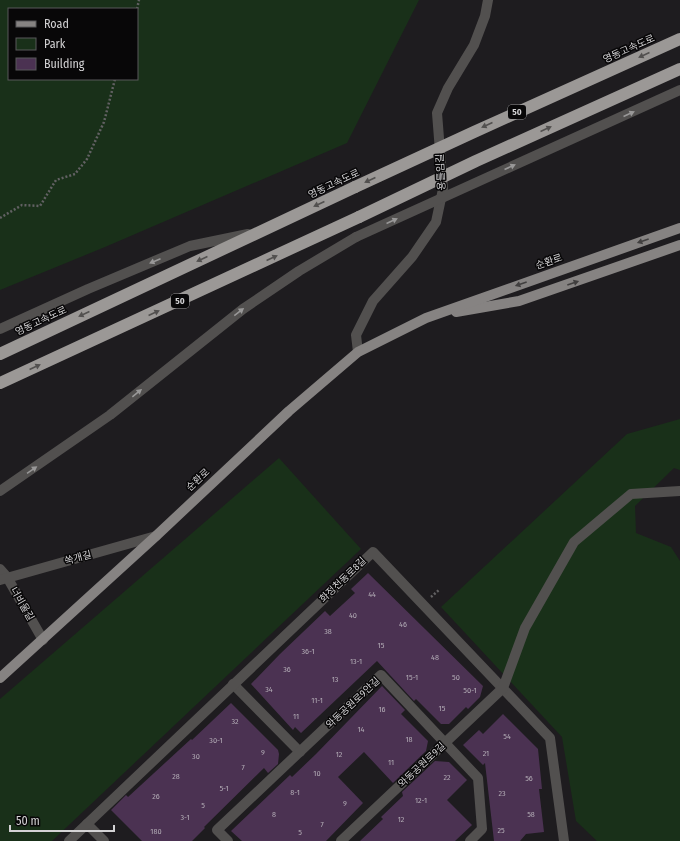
<svg xmlns="http://www.w3.org/2000/svg" width="680" height="841" viewBox="0 0 680 841" font-family="'Fira Sans Condensed','Noto Sans KR',sans-serif">
<rect width="100%" height="100%" fill="#1e1c1f"/>
<!-- green -->
<g fill="#193019" fill-rule="evenodd">
<path d="M 0,0 L 419,0 L 347,143 L 105,247 L 0,290 ZM 9,9 L 137,9 L 137,79 L 9,79 Z"/>
<polygon points="680,419 680,470 674,468 635,506 636,533 671,547 680,561 680,841 597,841 576,821 562,737 441,607 627,434"/>
<polygon points="279,458 361,549 52,841 0,841 0,699"/>
</g>
<!-- building -->
<g fill="#4b3252">
<polygon points="368,573 483,686 480,697 468,709 466,707 449,724 441,724 416,699 414,701 377,661 301,733 295,727 293,730 251,684 280,654 325,611 330,616 355,593 351,589"/>
<polygon points="382,686 405,710 401,714 428,741 426,751 393,783 364,752 338,777 363,803 326,841 242,841 231,831 290,775 292,777 316,754"/>
<polygon points="231,703 278,750 279,754 278,764 268,773 264,768 204,827 205,828 192,841 142,841 111,810 126,795 128,797 191,739 192,740"/>
<polygon points="503,714 538,749 542,789 539,789 544,832 526,834 520,841 494,841 485,763 483,765 463,745 479,730 483,734"/>
<polygon points="435,761 449,762 467,780 447,800 472,825 455,841 360,841 383,819 381,817 403,796 402,792"/>
</g>
<g fill="none" stroke-linecap="round" stroke-linejoin="round">
<!-- path -->
<g stroke="#626163" stroke-width="2.5" stroke-dasharray="2 2" stroke-linecap="butt">
<polyline points="137,9 139,0"/>
<polyline points="0,218 22,205 40,206 56,180 75,174 87,159 104,122 115,79"/>
<polyline points="431,597 439,590"/>
</g>
<!-- minor -->
<g stroke="#52504f" stroke-width="10">
<polyline points="0,329 88,289 190,246 248,234"/>
<polyline points="358,352 356,335 373,301 412,257 436,222 443,189 437,113 448,88 474,45 485,16 488,0"/>
<polyline points="0,491 110,415 243,309 299,271 356,237"/>
<polyline points="0,569 7,577 43,640"/>
<polyline points="0,580 156,536"/>
<polyline points="233,684 300,752"/>
<polyline points="87,824 104,841"/>
<polyline points="69,841 373,552 550,738 564,841"/>
<polyline points="228,841 217,830 381,675 478,778 482,829 470,841"/>
<polyline points="341,841 503,688 525,628 574,542 631,494 680,491"/>
</g>
<!-- major -->
<g stroke="#868382" stroke-width="10">
<polyline points="456,312 519,301 680,245"/>
<polyline points="0,678 156,536 289,411 358,352 426,318 680,228"/>
</g>
<!-- highway -->
<g stroke="#9b9896" stroke-width="12">
<polyline points="0,354 355,187"/>
<polyline points="0,383 359,217"/>
</g>
<!-- minor-bridge -->
<polyline stroke="#52504f" stroke-width="10" points="356,237 680,90"/>
<!-- highway-bridge -->
<g stroke="#9b9896" stroke-width="12">
<polyline points="355,187 474,132 680,39"/>
<polyline points="359,217 476,161 680,69"/>
</g>
</g>
<!-- one-way arrows -->
<defs><path id="oneway-solid" d="M-6-.8H1V-3.2L6.5 0L1 3.2V.8H-6Z"/></defs>
<g fill="#52504f">
<use href="#oneway-solid" transform="translate(644 55) rotate(156)"/>
<use href="#oneway-solid" transform="translate(487 125) rotate(156)"/>
<use href="#oneway-solid" transform="translate(546 129) rotate(-24)"/>
<use href="#oneway-solid" transform="translate(370 180) rotate(155)"/>
<use href="#oneway-solid" transform="translate(319 204) rotate(155)"/>
<use href="#oneway-solid" transform="translate(272 258) rotate(-25)"/>
<use href="#oneway-solid" transform="translate(202 259) rotate(155)"/>
<use href="#oneway-solid" transform="translate(154 313) rotate(-25)"/>
<use href="#oneway-solid" transform="translate(84 314) rotate(155)"/>
<use href="#oneway-solid" transform="translate(35 367) rotate(-25)"/>
</g>
<g fill="#999898">
<use href="#oneway-solid" transform="translate(629 114) rotate(-24)"/>
<use href="#oneway-solid" transform="translate(510 167) rotate(-24)"/>
<use href="#oneway-solid" transform="translate(392 221) rotate(-24)"/>
<use href="#oneway-solid" transform="translate(155 261) rotate(157)"/>
<use href="#oneway-solid" transform="translate(239 312) rotate(-38)"/>
<use href="#oneway-solid" transform="translate(137 393) rotate(-39)"/>
<use href="#oneway-solid" transform="translate(32 470) rotate(-34)"/>
</g>
<g fill="#413f3f">
<use href="#oneway-solid" transform="translate(643 241) rotate(161)"/>
<use href="#oneway-solid" transform="translate(573 283) rotate(-19)"/>
<use href="#oneway-solid" transform="translate(521 284) rotate(161)"/>
</g>
<g text-anchor="middle" dominant-baseline="central" stroke-width="3" stroke-linejoin="round" paint-order="stroke">
<!-- number labels -->
<g font-size="8" fill="#b1aab4">
<text x="372" y="594">44</text>
<text x="353" y="615">40</text>
<text x="403" y="624">46</text>
<text x="328" y="631">38</text>
<text x="381" y="645">15</text>
<text x="308" y="651">36-1</text>
<text x="435" y="657">48</text>
<text x="356" y="661">13-1</text>
<text x="287" y="669">36</text>
<text x="412" y="677">15-1</text>
<text x="456" y="677">50</text>
<text x="335" y="679">13</text>
<text x="269" y="689">34</text>
<text x="470" y="690">50-1</text>
<text x="317" y="700">11-1</text>
<text x="442" y="708">15</text>
<text x="382" y="709">16</text>
<text x="296" y="716">11</text>
<text x="235" y="721">32</text>
<text x="361" y="729">14</text>
<text x="507" y="736">54</text>
<text x="409" y="739">18</text>
<text x="216" y="740">30-1</text>
<text x="263" y="752">9</text>
<text x="486" y="753">21</text>
<text x="339" y="754">12</text>
<text x="196" y="756">30</text>
<text x="391" y="762">11</text>
<text x="243" y="767">7</text>
<text x="317" y="773">10</text>
<text x="176" y="776">28</text>
<text x="447" y="777">22</text>
<text x="529" y="778">56</text>
<text x="224" y="788">5-1</text>
<text x="295" y="792">8-1</text>
<text x="502" y="793">23</text>
<text x="156" y="796">26</text>
<text x="421" y="800">12-1</text>
<text x="345" y="803">9</text>
<text x="203" y="805">5</text>
<text x="274" y="814">8</text>
<text x="531" y="814">58</text>
<text x="185" y="817">3-1</text>
<text x="401" y="819">12</text>
<text x="322" y="824">7</text>
<text x="501" y="830">25</text>
<text x="156" y="831">180</text>
<text x="300" y="832">5</text>
</g>
<!-- shield labels -->
<g fill="#080708" stroke="#969597" stroke-width="1">
<rect x="508" y="105" width="18" height="14" rx="3"/>
<rect x="171" y="294" width="18" height="14" rx="3"/>
</g>
<g font-size="9" font-weight="bold" fill="#d3d2d4">
<text x="517" y="112">50</text>
<text x="180" y="301">50</text>
</g>
<!-- street labels -->
<g font-size="10" fill="#d3d2d4" stroke="#080708">
<text transform="translate(629 49) rotate(-24)">영동고속도로</text>
<text transform="translate(441 172) rotate(-93)">용틀임길</text>
<text transform="translate(334 184) rotate(-25)">영동고속도로</text>
<text transform="translate(549 262) rotate(-19)">순환로</text>
<text transform="translate(41 321) rotate(-25)">영동고속도로</text>
<text transform="translate(198 480) rotate(-43)">순환로</text>
<text transform="translate(78 558) rotate(-15)">쑥개길</text>
<text transform="translate(343 580) rotate(-44)">화정천동로8길</text>
<text transform="translate(22 604) rotate(60)">너비울길</text>
<text transform="translate(353 703) rotate(-43)">와동공원로9안길</text>
<text transform="translate(422 765) rotate(-43)">와동공원로9길</text>
</g>
</g>
<!-- legend -->
<rect x="8" y="8" width="130" height="72" fill="#080708" stroke="#59585a"/>
<rect x="16" y="21" width="20" height="6" fill="#868382" stroke="#59585a"/>
<text x="44" y="28" font-size="12" fill="#d3d2d4">Road</text>
<rect x="16" y="38" width="20" height="12" fill="#193019" stroke="#59585a"/>
<text x="44" y="48" font-size="12" fill="#d3d2d4">Park</text>
<rect x="16" y="58" width="20" height="12" fill="#4b3252" stroke="#59585a"/>
<text x="44" y="68" font-size="12" fill="#d3d2d4">Building</text>
<!-- scale -->
<path d="M10 825v6h104v-6" fill="none" stroke="#d3d2d4" stroke-width="2"/>
<text x="16" y="825" font-size="12" fill="#d3d2d4" stroke="#080708" stroke-width="3" paint-order="stroke">50 m</text>
</svg>
